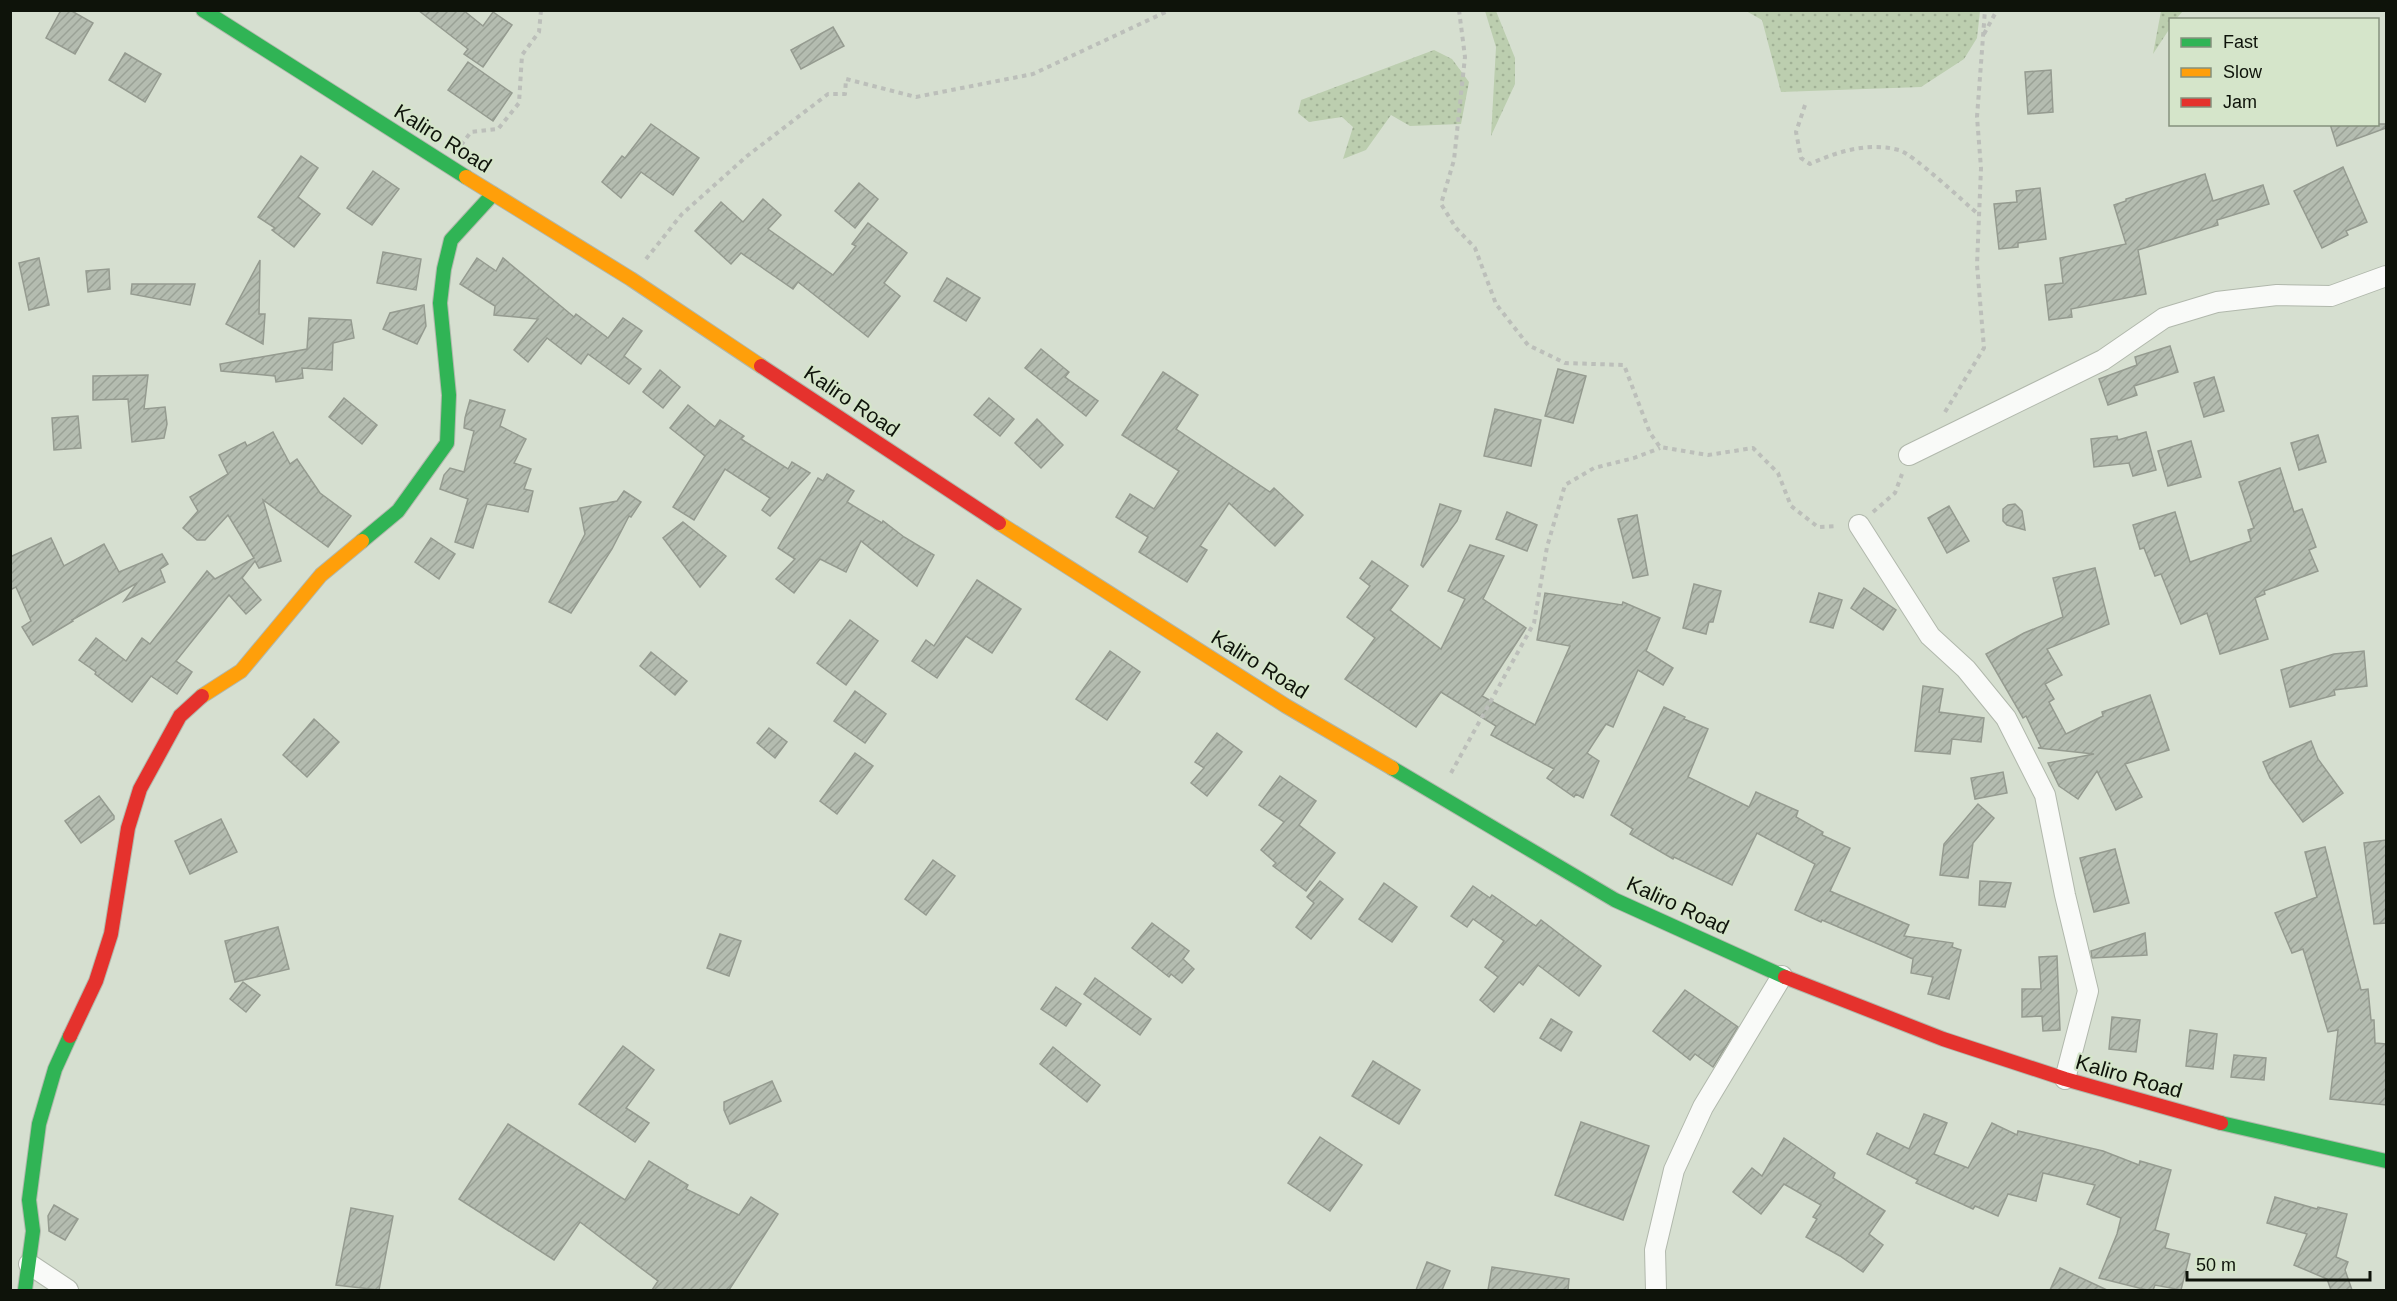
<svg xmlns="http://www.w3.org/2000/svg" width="2397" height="1301" viewBox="0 0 2397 1301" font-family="Helvetica,sans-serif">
<defs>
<pattern id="grass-dots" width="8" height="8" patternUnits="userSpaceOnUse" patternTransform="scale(1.5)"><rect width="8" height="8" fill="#bcceaf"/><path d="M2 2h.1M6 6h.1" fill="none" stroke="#a0b095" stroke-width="1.8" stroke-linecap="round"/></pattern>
<pattern id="building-hatch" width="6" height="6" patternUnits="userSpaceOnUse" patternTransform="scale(1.5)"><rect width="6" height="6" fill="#b4bcb0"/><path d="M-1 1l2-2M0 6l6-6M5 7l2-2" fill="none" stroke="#9aa196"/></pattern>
</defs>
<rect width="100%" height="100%" fill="#d6dfd0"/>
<!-- grass -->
<g fill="url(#grass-dots)">
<polygon points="1485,11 1496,11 1515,58 1515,84 1491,136 1496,47"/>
<polygon points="1746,11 1980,11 1977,38 1964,59 1921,87 1781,92 1762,20"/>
<polygon points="2161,11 2183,11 2176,19 2170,20 2170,28 2153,54"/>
<polygon points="1434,50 1452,59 1469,82 1461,124 1410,126 1391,115 1366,150 1343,159 1353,127 1342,117 1309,122 1298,113 1301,100"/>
</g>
<!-- building -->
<g fill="url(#building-hatch)" stroke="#959b90" stroke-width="1.5">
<polygon points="61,10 70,10 93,23 75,54 46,38"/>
<polygon points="418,10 463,10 483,26 493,12 512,25 483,67 464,54 468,49"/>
<polygon points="833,27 844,46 801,69 791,50"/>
<polygon points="125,53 161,74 145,102 109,80"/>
<polygon points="468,62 512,93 493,121 448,90"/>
<polygon points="2051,70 2053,112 2028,114 2025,72"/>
<polygon points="651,124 699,158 673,195 641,172 621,198 602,182 622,156 625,158"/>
<polygon points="2330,124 2386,124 2386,128 2337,146"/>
<polygon points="301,156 318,168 298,197 320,214 294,247 272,230 275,228 258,217"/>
<polygon points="2343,167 2367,222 2346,231 2348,235 2322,248 2294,191"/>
<polygon points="373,171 399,189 372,225 347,208"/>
<polygon points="2205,174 2213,201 2263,185 2269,204 2217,220 2218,225 2138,250 2146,294 2071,309 2072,317 2049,320 2045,285 2063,283 2060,258 2126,244 2114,205 2126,201 2126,199"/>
<polygon points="859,183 878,199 855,228 835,211"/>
<polygon points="2040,188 2046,239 2018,243 2018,247 1999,249 1994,204 2017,202 2016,191"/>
<polygon points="763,199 781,215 768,229 833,275 856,246 852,244 868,223 907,253 884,283 900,296 868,337 798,282 793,289 741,253 731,264 695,231 721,202 743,222"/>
<polygon points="383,252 421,259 416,290 377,283"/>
<polygon points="39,258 49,305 29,310 19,263"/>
<polygon points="477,258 496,271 503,258 574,317 576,314 608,338 623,318 642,331 624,356 641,369 629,384 588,354 581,364 547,338 528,362 514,350 538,319 494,315 495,306 460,284"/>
<polygon points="260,260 259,314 265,314 263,344 226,324"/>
<polygon points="109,269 110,289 88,292 86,271"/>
<polygon points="947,278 980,298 966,321 934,301"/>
<polygon points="132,284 195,284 190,305 131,294"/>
<polygon points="424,305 426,326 417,344 383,329 390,313"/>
<polygon points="309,318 351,320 354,338 333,343 332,370 302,368 303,378 276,382 275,376 221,371 220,364 307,349"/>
<polygon points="2170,346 2178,372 2134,386 2137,395 2108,405 2099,379 2137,365 2135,357"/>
<polygon points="1041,349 1069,372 1065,377 1098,401 1086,416 1025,368"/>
<polygon points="1558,369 1586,376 1573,423 1545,416"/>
<polygon points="660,370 680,387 663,408 643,392"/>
<polygon points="1163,372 1198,395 1176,429 1270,492 1274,488 1303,515 1275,546 1229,503 1200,546 1207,550 1187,582 1139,552 1148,537 1116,517 1130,494 1154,509 1179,471 1122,435"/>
<polygon points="148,375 144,409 165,407 167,424 164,438 132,442 128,399 93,400 93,376"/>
<polygon points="2214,377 2224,411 2204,417 2194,383"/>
<polygon points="344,398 377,425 362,444 329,417"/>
<polygon points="989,398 1014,419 1000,436 974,415"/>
<polygon points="470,400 505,410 500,426 526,439 514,463 531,469 524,489 533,491 528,512 487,504 473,548 455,542 468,499 440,489 444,475 450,468 464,472 474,431 464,428 465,418"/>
<polygon points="688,405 715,427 720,420 744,436 741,439 788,469 792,462 810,473 770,516 762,510 770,498 725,469 694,520 673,507 705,456 670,428"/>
<polygon points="1495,409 1541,420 1531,466 1484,456"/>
<polygon points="78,416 81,448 54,450 52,418"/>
<polygon points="1037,419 1063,445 1041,468 1015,443"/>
<polygon points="273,432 290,464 297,459 320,493 351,516 328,547 263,500 281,561 259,568 255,561 242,578 261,600 246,614 229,595 176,661 192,672 177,694 151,676 132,702 95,674 96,672 79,660 96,638 126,661 142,638 150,644 207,571 215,579 254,558 228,515 205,540 197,540 183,528 198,511 190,497 228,474 219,455 245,442 247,446"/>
<polygon points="2146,432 2156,470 2133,476 2129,463 2094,467 2091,439 2117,436 2118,440"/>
<polygon points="2318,435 2326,462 2299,470 2291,443"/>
<polygon points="2191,441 2201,477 2168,486 2158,451"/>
<polygon points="2280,468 2294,512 2302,509 2316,547 2309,550 2318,571 2264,591 2265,594 2255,598 2268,639 2220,654 2207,613 2181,624 2161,574 2155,576 2144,548 2140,549 2133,525 2175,512 2190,562 2251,541 2248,530 2254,528 2239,482"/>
<polygon points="827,474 854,491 847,502 882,523 883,521 904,537 934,555 917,586 861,541 846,572 820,559 794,593 776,579 795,559 778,548 818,478 823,481"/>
<polygon points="624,491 641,502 631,517 629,516 612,549 571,613 549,602 585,534 580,508 617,501"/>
<polygon points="1440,504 1461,511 1457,521 1423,567 1421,565"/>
<polygon points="2015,504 2022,511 2025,530 2007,525 2003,521 2003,509 2008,505"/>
<polygon points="1949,506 1969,541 1947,553 1928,518"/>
<polygon points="1507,512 1537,525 1527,551 1496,539"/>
<polygon points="1637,515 1648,575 1633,578 1618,519"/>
<polygon points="683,522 726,556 700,587 663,538"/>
<polygon points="51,538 64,566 104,544 119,572 162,554 168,564 160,569 165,582 124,601 137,583 72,620 73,621 33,645 22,627 31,621 16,587 10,590 10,557"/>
<polygon points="431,538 455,554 439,579 415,562"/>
<polygon points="1470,545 1504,556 1483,599 1526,628 1482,696 1535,725 1570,646 1537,640 1545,593 1622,605 1623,602 1660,618 1646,651 1673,668 1663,685 1638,670 1613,727 1606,724 1587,753 1599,761 1583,798 1576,794 1574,797 1547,778 1554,769 1491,735 1496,726 1441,692 1416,727 1345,679 1375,638 1347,617 1370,586 1360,578 1372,561 1408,586 1390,610 1441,649 1465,599 1448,591"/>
<polygon points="2095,568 2109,624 2047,649 2062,675 2045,684 2054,699 2049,702 2066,734 2103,716 2102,712 2150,695 2169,750 2125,764 2142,797 2116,810 2097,771 2078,799 2059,786 2048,763 2094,754 2038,748 2041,747 2026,716 2023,718 1986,654 2024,633 2063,617 2053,578"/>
<polygon points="977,580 1021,609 992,653 966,636 937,678 912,661 926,640 934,646"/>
<polygon points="1694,584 1721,591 1713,622 1709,622 1706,634 1683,628"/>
<polygon points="1864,588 1896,610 1883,630 1851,608"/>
<polygon points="1819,593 1842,600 1833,628 1810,622"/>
<polygon points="850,620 878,641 846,685 817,663"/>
<polygon points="1110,651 1140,672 1107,720 1076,699"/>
<polygon points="2364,651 2367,686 2334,690 2335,695 2290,707 2281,670 2334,654"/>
<polygon points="651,652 687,681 675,695 640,666"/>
<polygon points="1923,686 1943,689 1939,712 1984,718 1981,742 1952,739 1950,754 1915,751"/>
<polygon points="855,691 886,714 865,743 834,721"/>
<polygon points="1664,707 1685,717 1684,719 1708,729 1688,777 1749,807 1756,792 1798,811 1796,817 1823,832 1822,835 1850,848 1830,891 1909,925 1904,936 1953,943 1952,947 1961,950 1949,999 1928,994 1933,977 1911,973 1913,959 1822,920 1821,922 1795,910 1815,864 1757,833 1732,885 1674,857 1673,859 1630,834 1633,829 1611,815"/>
<polygon points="314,719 339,742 307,777 283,755"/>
<polygon points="769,728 787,742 775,758 757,743"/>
<polygon points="1217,733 1242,752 1207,796 1191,783 1204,768 1195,762"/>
<polygon points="2311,741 2318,759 2343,793 2303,822 2270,778 2263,762"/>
<polygon points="855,753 873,766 837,814 820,801"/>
<polygon points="2003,772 2007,793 1975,799 1971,778"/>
<polygon points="1280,776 1316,801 1299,825 1335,853 1306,891 1273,866 1276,863 1261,850 1284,822 1259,805"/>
<polygon points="99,796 114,816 114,819 81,843 65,821"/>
<polygon points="1978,804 1994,818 1973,843 1968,878 1940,875 1944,844"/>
<polygon points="221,819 237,852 190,874 175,841"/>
<polygon points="2386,840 2386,923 2374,924 2364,843"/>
<polygon points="2325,847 2361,990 2368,989 2371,1020 2374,1020 2375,1043 2386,1044 2386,1105 2330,1099 2338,1030 2328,1032 2303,949 2292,953 2275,913 2317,897 2305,852"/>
<polygon points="2115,849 2129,903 2094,912 2080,858"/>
<polygon points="933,860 955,876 926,915 905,899"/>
<polygon points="1320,881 1343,899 1311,939 1296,927 1314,903 1307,897"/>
<polygon points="1980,881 2011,883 2005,907 1979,905"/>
<polygon points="1384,883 1417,907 1392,942 1359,919"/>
<polygon points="1473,886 1490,898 1492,895 1536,926 1541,920 1601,966 1579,996 1538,965 1523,985 1519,982 1494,1012 1480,1000 1498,977 1485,967 1504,941 1473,919 1467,927 1451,916"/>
<polygon points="1152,923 1189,951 1183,959 1194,969 1182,983 1171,974 1169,977 1132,948"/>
<polygon points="278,927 289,969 235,982 225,941"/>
<polygon points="2145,933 2147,955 2092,958 2091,951"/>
<polygon points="720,934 741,941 729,976 707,968"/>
<polygon points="2057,956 2060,1030 2043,1031 2042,1016 2022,1017 2022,989 2041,989 2039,957"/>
<polygon points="1095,978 1151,1019 1140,1035 1084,994"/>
<polygon points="243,982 260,995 246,1012 230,999"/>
<polygon points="1056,987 1081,1004 1066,1026 1041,1009"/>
<polygon points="1685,990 1738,1027 1713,1067 1695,1054 1690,1060 1653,1031"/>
<polygon points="2112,1017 2140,1020 2136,1052 2109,1049"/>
<polygon points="1551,1019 1572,1032 1561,1051 1540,1038"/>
<polygon points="2190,1030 2217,1034 2213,1069 2186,1066"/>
<polygon points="623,1046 654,1070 626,1108 649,1123 635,1142 579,1104"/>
<polygon points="1053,1047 1100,1085 1087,1102 1040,1064"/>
<polygon points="2234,1055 2266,1058 2264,1080 2231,1077"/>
<polygon points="1373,1061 1420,1090 1399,1124 1352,1096"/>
<polygon points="772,1081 781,1101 730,1124 724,1110 724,1102"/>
<polygon points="1924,1114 1947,1123 1934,1154 1968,1168 1992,1123 2017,1135 2018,1131 2103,1151 2139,1165 2140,1161 2171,1170 2155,1230 2169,1234 2165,1248 2190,1254 2181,1290 2155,1285 2153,1290 2147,1290 2099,1278 2117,1234 2121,1218 2087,1204 2095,1185 2043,1173 2036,1201 2008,1194 1998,1216 1975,1206 1973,1209 1916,1183 1918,1180 1867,1154 1877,1133 1909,1149"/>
<polygon points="1581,1122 1649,1146 1623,1220 1555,1195"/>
<polygon points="508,1124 625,1200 649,1161 688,1185 686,1189 739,1215 751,1197 778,1214 729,1290 652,1290 658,1281 580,1222 554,1260 459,1199"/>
<polygon points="1320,1137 1362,1165 1330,1211 1288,1183"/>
<polygon points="1784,1138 1835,1173 1833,1178 1885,1211 1869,1234 1883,1245 1863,1272 1840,1256 1806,1237 1817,1219 1813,1217 1821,1205 1784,1184 1761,1214 1733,1192 1752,1168 1762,1176"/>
<polygon points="2275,1197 2317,1209 2318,1207 2347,1214 2336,1257 2348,1262 2345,1270 2352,1290 2331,1290 2327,1279 2294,1265 2307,1234 2267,1223"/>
<polygon points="54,1205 78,1219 65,1240 49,1231 48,1216"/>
<polygon points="351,1208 393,1216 379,1290 336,1285"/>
<polygon points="1427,1262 1450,1271 1442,1290 1416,1290"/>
<polygon points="1492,1267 1569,1279 1568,1290 1488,1290"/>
<polygon points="2060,1268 2107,1290 2050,1290"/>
</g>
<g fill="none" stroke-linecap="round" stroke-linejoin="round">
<defs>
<g id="street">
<polyline points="1909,455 2103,360 2164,318 2217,302 2277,295 2331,296 2386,276"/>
<polyline points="1859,525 1930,636 1966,669 2006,718 2045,795 2065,895 2088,991 2065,1079"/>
<polyline points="29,1264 68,1290"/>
<polyline points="1656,1290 1655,1250 1674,1170 1703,1107 1782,976"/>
</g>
<g id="fast">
<polyline points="203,10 466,177"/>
<polyline points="362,541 398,511 447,443 449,395 440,303 444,269 451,240 493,194"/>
<polyline points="1392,768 1615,900 1785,977"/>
<polyline points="2221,1123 2386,1161"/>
<polyline points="25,1290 33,1231 29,1200 39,1124 55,1069 70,1036"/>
</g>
<g id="slow">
<polyline points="466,177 631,279 761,366"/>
<polyline points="999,523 1286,706 1392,768"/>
<polyline points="202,696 241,671 321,575 362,541"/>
</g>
<g id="jam">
<polyline points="761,366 999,523"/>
<polyline points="1785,977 1943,1039 2065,1079 2221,1123"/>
<polyline points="70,1036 96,981 111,934 128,828 140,789 180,716 202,696"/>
</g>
</defs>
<!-- street casing -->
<use href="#street" stroke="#b1b8ac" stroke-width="22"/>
<!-- fast casing -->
<use href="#fast" stroke="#b1b8ac" stroke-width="16"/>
<!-- slow casing -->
<use href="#slow" stroke="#b1b8ac" stroke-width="16"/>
<!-- jam casing -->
<use href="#jam" stroke="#b1b8ac" stroke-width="16"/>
<!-- path -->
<g stroke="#bcbfba" stroke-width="4" stroke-dasharray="4.5 4.5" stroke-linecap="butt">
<polyline points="1459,10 1465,57 1454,160 1441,204 1456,228 1475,248 1496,304 1528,345 1565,363 1624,365 1650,433 1660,447 1708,455 1753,448 1778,473 1791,506 1818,527 1838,526"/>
<polyline points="1984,34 1997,10"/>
<path d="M 1805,105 L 1796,132 L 1801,158 L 1810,164 C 1839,151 1868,142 1899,150 C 1913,154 1964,202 1978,214"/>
<polyline points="461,145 471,132 498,129 519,103 522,55 539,32 541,10"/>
<polyline points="646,259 682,214 747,156 828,94 845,94 846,79 916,97 1033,74 1170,10"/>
<polyline points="1945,412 1984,348 1977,265 1981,168 1977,117 1985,10"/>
<polyline points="1873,512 1895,493 1902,474"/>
<polyline points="1451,773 1534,623 1547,547 1565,485 1594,468 1634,458 1660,448"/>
</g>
<!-- street -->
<use href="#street" stroke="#f9faf8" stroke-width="20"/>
<!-- fast -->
<use href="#fast" stroke="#30b455" stroke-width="14"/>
<!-- slow -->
<use href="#slow" stroke="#ff9f0a" stroke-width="14"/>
<!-- jam -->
<use href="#jam" stroke="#e5322d" stroke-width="14"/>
</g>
<g text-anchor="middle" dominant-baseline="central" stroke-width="4.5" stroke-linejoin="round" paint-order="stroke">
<!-- street labels -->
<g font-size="21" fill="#0e130a" stroke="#d5e5ca">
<text transform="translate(443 138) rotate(32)">Kaliro Road</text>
<text transform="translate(852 401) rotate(34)">Kaliro Road</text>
<text transform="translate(1260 664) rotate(32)">Kaliro Road</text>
<text transform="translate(1678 905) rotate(25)">Kaliro Road</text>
<text transform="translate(2129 1076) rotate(16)">Kaliro Road</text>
</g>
</g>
<!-- border -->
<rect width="2397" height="1301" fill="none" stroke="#0e130a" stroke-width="24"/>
<!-- legend -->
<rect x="2169" y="18" width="210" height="108" fill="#d5e5ca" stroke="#85917d" stroke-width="1.5"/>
<rect x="2181" y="38" width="30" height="9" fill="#30b455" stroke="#85917d" stroke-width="1.5"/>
<text x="2223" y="48" font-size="18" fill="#0e130a">Fast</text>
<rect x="2181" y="68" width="30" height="9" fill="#ff9f0a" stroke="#85917d" stroke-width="1.5"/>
<text x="2223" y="78" font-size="18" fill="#0e130a">Slow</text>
<rect x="2181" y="98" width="30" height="9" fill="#e5322d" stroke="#85917d" stroke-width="1.5"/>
<text x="2223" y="108" font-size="18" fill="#0e130a">Jam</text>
<!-- scale -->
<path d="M2187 1271v9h183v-9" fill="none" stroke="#0e130a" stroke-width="3"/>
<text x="2196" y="1271" font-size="18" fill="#0e130a" stroke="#d5e5ca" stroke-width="4.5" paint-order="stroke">50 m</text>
</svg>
